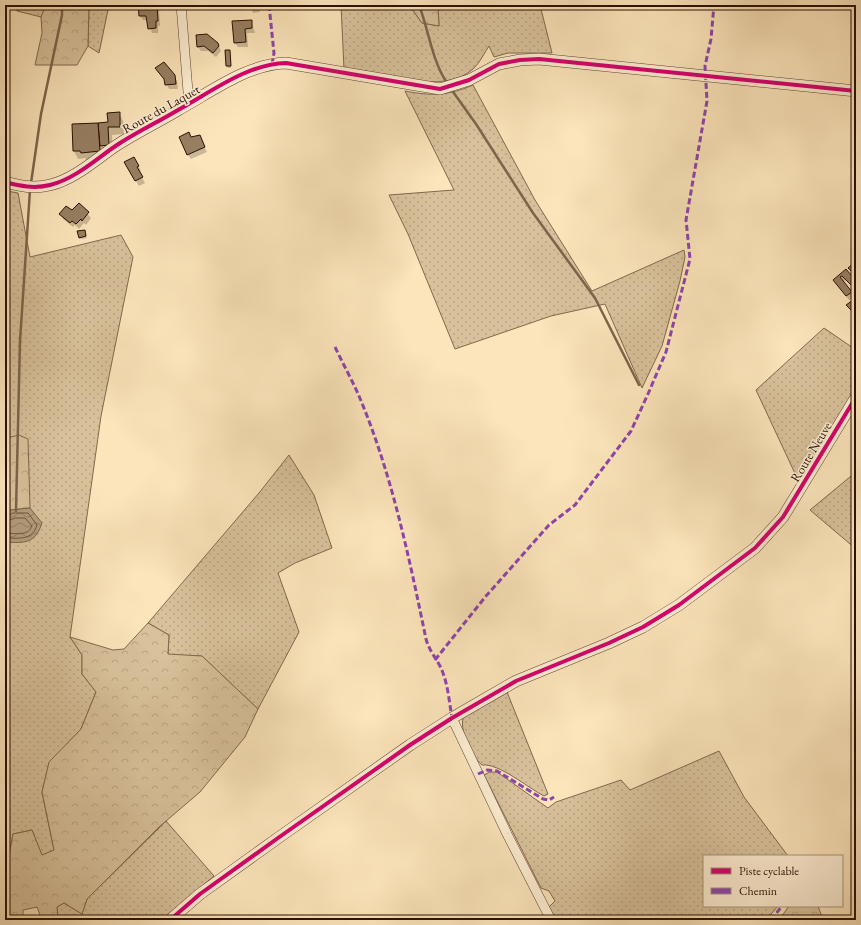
<svg xmlns="http://www.w3.org/2000/svg" width="861" height="925" viewBox="0 0 861 925" font-family="'EB Garamond',serif">
<defs>
<pattern id="grass-dots" width="8" height="8" patternUnits="userSpaceOnUse"><rect width="8" height="8" fill="#d8c19b"/><path d="M2 2h.1M6 6h.1" fill="none" stroke="#b9a584" stroke-width="1.8" stroke-linecap="round"/></pattern>
<pattern id="forest-crowns" width="20" height="18" patternUnits="userSpaceOnUse"><rect width="20" height="18" fill="#d8c19b"/><path d="M2 6a3 3 0 1 1 6 0M12 15a3 3 0 1 1 6 0" fill="none" stroke="#b9a584"/></pattern>
<pattern id="water-waves" width="16" height="10" patternUnits="userSpaceOnUse"><rect width="16" height="10" fill="#b49d7c"/><path d="M0 5q4-4 8 0t8 0" fill="none" stroke="#927f63"/></pattern>
</defs>
<rect width="100%" height="100%" fill="#fce5bb"/>
<filter id="stains"><feTurbulence type="fractalNoise" baseFrequency=".005" numOctaves="4"/><feColorMatrix values="0 0 0 0 .2 0 0 0 0 .09 0 0 0 0 .02 0 0 0 .5 -.17"/></filter>
<radialGradient id="worn" r=".72"><stop offset=".6" stop-color="#630" stop-opacity="0"/><stop offset="1" stop-color="#630" stop-opacity=".3"/></radialGradient>
<!-- grass -->
<g fill="url(#grass-dots)" stroke="#80684e">
<polygon points="16,5 46,5 47,6 41,17 17,11"/>
<polygon points="89,5 109,5 99,53 88,46"/>
<path d="M 341,5 L 409,5 L 422,23 L 439,26 L 438,5 L 540,5 L 552,53 L 508,53 L 494,57 L 489,46 C 484,53 480,63 473,69 C 445,95 379,75 344,69 Z"/>
<path d="M 473,85 L 535,200 L 592,291 L 684,250 L 685,257 L 680,281 L 662,346 L 642,388 L 605,304 L 551,316 L 455,349 L 408,234 L 389,195 L 454,190 L 405,91 C 431,96 448,96 473,85 Z"/>
<polygon points="7,191 18,193 30,257 121,235 133,257 101,416 70,637 82,655 82,674 96,692 81,729 49,763 42,792 54,850 42,856 32,830 13,834 8,861 5,862 5,248"/>
<polygon points="824,328 856,350 856,387 799,482 756,390"/>
<polygon points="289,455 314,495 332,548 295,563 278,573 299,632 258,709 202,656 168,655 169,635 148,623 259,493"/>
<polygon points="856,472 856,549 810,510"/>
<path d="M 507,692 L 548,794 L 544,796 C 528,788 499,763 482,765 C 471,756 458,729 464,715 Z"/>
<polygon points="719,751 744,797 788,856 704,856 704,906 778,906 766,920 555,920 549,907 555,901 549,891 541,888 484,775 490,772 497,772 548,808 556,802 621,780 630,790"/>
<polygon points="166,821 214,876 161,920 58,920 57,907 64,903 82,914 87,899"/>
</g>
<!-- forest -->
<g fill="url(#forest-crowns)" stroke="#80684e">
<polygon points="46,5 89,5 88,46 77,65 35,65 42,33 41,17"/>
<polygon points="409,5 438,5 439,26 422,23"/>
<polygon points="19,435 28,439 30,508 11,510 5,515 5,452 7,438"/>
<polygon points="148,623 169,635 168,654 202,656 258,709 245,737 200,792 159,827 87,899 82,914 64,903 57,907 58,920 42,920 37,907 23,910 23,920 5,920 5,862 8,861 13,834 32,830 42,855 54,850 42,792 49,762 81,729 96,692 82,674 82,655 70,637 113,650 124,649"/>
<polygon points="789,906 818,906 823,920 779,920"/>
</g>
<!-- water -->
<path fill="url(#water-waves)" stroke="#7c654b" d="M 30,508 L 42,523 C 35,544 25,543 5,542 L 5,515 L 11,510 Z"/>
<!-- shadow -->
<g fill="#0003">
<polygon points="250,5 259,5 260,12 253,13"/>
<polygon points="156,6 159,10 160,26 158,26 158,33 152,33 148,20 143,20 140,16"/>
<polygon points="251,21 255,33 247,33 248,47 238,47 235,43"/>
<polygon points="218,44 221,51 216,57 208,51 201,51 198,47"/>
<polygon points="5,47 9,54 7,93 5,93"/>
<polygon points="229,51 231,68 228,68 227,66"/>
<polygon points="156,69 174,75 177,81 178,89 169,89 165,81"/>
<polygon points="119,113 123,121 124,134 112,135 113,153 104,159 86,160 85,158 78,159 74,151 73,125 109,123"/>
<polygon points="191,138 202,142 207,152 191,159 188,155"/>
<polygon points="125,162 137,163 141,171 139,172 145,183 139,186"/>
<polygon points="79,204 91,218 86,225 84,223 79,229 75,225 73,227 63,219 60,214 72,212"/>
<polygon points="85,233 87,238 81,239 80,237"/>
<polygon points="846,271 856,283 856,291 846,280 843,282 854,297 849,300 834,280"/>
<polygon points="856,298 856,317 848,306"/>
</g>
<g fill="none" stroke-linecap="round" stroke-linejoin="round">
<!-- shore -->
<g stroke="#6e563e" stroke-width="1">
<path d="M 5,517 L 13,513 L 28,513 L 37,525 C 32,541 19,538 5,538"/>
<path d="M 5,522 L 15,518 L 25,518 L 32,526 C 28,537 14,533 5,533"/>
</g>
<!-- stream -->
<g stroke="#7c654b" stroke-width="2.5">
<path d="M 419,5 C 429,31 432,61 447,83"/>
<polyline points="451,89 476,124 533,213 595,298 639,385"/>
<polyline points="31,183 41,114 62,15 62,5"/>
<polyline points="16,511 20,341 30,190"/>
</g>
</g>
<!-- building -->
<g fill="#977f62" stroke="#291001">
<polygon points="138,5 157,5 158,21 156,21 156,28 148,29 146,16 139,16"/>
<polygon points="249,5 257,5 257,7 249,8"/>
<polygon points="252,20 252,28 245,29 246,42 234,43 232,21"/>
<polygon points="207,34 218,43 219,46 213,53 204,46 197,47 196,35"/>
<polygon points="225,50 230,50 231,66 226,66"/>
<polygon points="164,62 175,75 176,84 165,85 164,79 155,68"/>
<polygon points="120,112 120,127 108,127 109,145 100,146 98,123 108,122 107,113"/>
<polygon points="98,123 100,151 81,153 80,151 73,151 72,124"/>
<polygon points="189,132 191,137 200,135 205,147 187,155 179,137"/>
<polygon points="134,157 139,166 137,167 143,177 135,181 124,162"/>
<polygon points="79,203 89,212 82,221 81,219 76,224 72,221 70,223 59,214 66,206 72,210"/>
<polygon points="85,230 86,236 79,238 77,231"/>
<polygon points="856,261 856,276 848,268"/>
<polygon points="846,269 856,281 856,288 855,289 842,276 840,277 852,292 846,296 833,280"/>
<polygon points="856,298 856,311 854,313 846,305"/>
</g>
<g fill="none" stroke-linecap="round" stroke-linejoin="round">
<defs>
<g id="minor">
<polyline points="181,5 189,104"/>
<polyline points="452,718 507,834 551,920"/>
</g>
<g id="tertiary">
<path d="M 5,182 C 20,186 34,189 50,185 C 75,179 96,159 117,145 C 137,132 158,122 178,110 C 211,92 247,64 286,63 L 440,89 L 469,80 L 499,64 L 520,60 L 539,59 L 856,91"/>
<polyline points="170,920 200,894 278,838 410,745 452,718 516,681 609,643 643,627 679,605 755,548 783,517 856,397"/>
</g>
</defs>
<!-- minor casing -->
<use href="#minor" stroke="#5e4530" stroke-width="10"/>
<!-- tertiary casing -->
<use href="#tertiary" stroke="#5e4530" stroke-width="12"/>
<!-- minor -->
<use href="#minor" stroke="#fdeed3" stroke-width="9"/>
<!-- tertiary -->
<use href="#tertiary" stroke="#fdeed3" stroke-width="11"/>
<!-- quiet -->
<g stroke="#8e44ad" stroke-width="3" stroke-dasharray="6 3" stroke-linecap="butt">
<polyline points="269,5 274,53 272,64"/>
<path d="M 335,347 C 343,364 352,380 359,396 C 392,474 409,557 426,639 C 429,650 435,657 440,666 C 448,682 449,701 452,718"/>
<polyline points="435,660 486,596 549,525 575,505 631,431 648,394 666,352 690,259 686,220 707,101 705,66 711,39 714,5"/>
<polyline points="478,774 487,770 497,771 543,799 549,800 554,797"/>
<polyline points="771,920 782,906"/>
</g>
<defs>
<g id="cycleway">
<path d="M 5,182 C 20,186 34,189 50,185 C 75,179 96,159 117,145 C 137,132 158,122 178,110 C 211,92 247,64 286,63 L 440,89 L 469,80 L 499,64 L 520,60 L 539,59 L 856,91"/>
<polyline points="170,920 200,894 278,838 410,745 452,718 516,681 609,643 643,627 679,605 755,548 783,517 856,397"/>
</g>
</defs>
<!-- cycleway casing -->
<use href="#cycleway" stroke="#fdeed3" stroke-width="6"/>
<!-- cycleway -->
<use href="#cycleway" stroke="#d6006c" stroke-width="4"/>
</g>
<g text-anchor="middle" dominant-baseline="central" stroke-width="3" stroke-linejoin="round" paint-order="stroke">
<!-- street labels -->
<g font-size="13" fill="#291001" stroke="#fdeed3">
<text transform="translate(161 109) rotate(-29)">Route du Laquet</text>
<text transform="translate(811 452) rotate(-59)">Route Neuve</text>
</g>
</g>
<!-- margin -->
<rect width="861" height="925" fill="none" stroke="#fce5bb" stroke-width="20"/>
<rect x="6" y="6" width="849" height="913" fill="none" stroke="#291001" stroke-width="2"/>
<rect x="10" y="10" width="841" height="905" fill="none" stroke="#291001"/>
<!-- legend -->
<rect x="703" y="855" width="140" height="52" fill="#fdeed3" stroke="#a8957f"/>
<rect x="711" y="868" width="20" height="6" fill="#d6006c" stroke="#a8957f"/>
<text x="739" y="875" font-size="12" fill="#291001">Piste cyclable</text>
<rect x="711" y="888" width="20" height="6" fill="#8e44ad" stroke="#a8957f"/>
<text x="739" y="895" font-size="12" fill="#291001">Chemin</text>
<rect width="100%" height="100%" filter="url(#stains)"/>
<rect width="100%" height="100%" fill="url(#worn)"/>
</svg>
